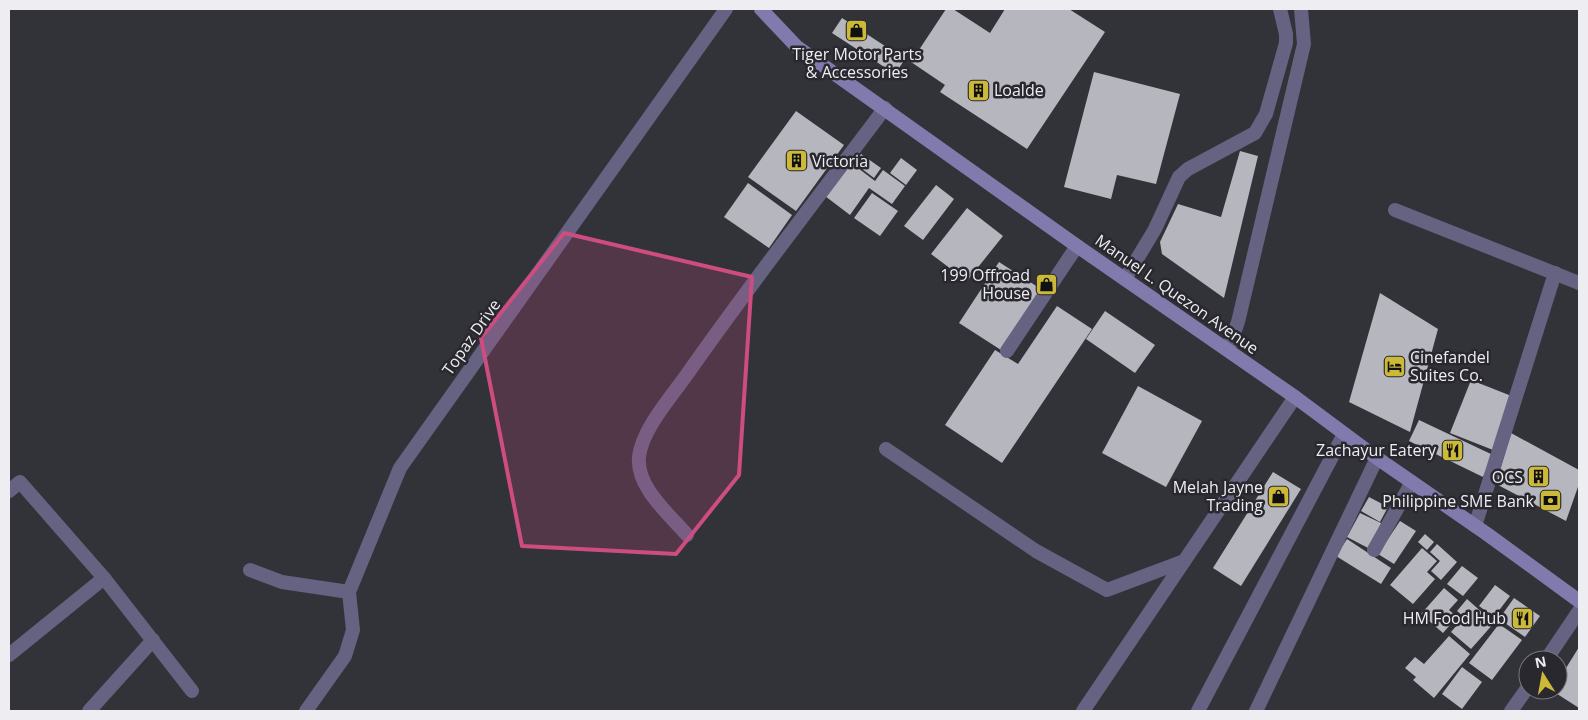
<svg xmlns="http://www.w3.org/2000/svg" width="1588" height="720" viewBox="0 0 1588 720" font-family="'Open Sans',sans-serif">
<rect width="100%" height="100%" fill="#323239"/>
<!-- building -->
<g fill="#b6b6be">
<polygon points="946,9 953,9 990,33 1005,9 1069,9 1105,32 1027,149 940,92 945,85 911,62"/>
<polygon points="842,18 905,59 895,74 832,33"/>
<polygon points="1094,72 1180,94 1156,184 1117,175 1111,199 1064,187"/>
<polygon points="796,111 844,145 796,211 748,177"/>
<polygon points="1240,151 1258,156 1224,298 1162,254 1160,242 1178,204 1221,217"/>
<polygon points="861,154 881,168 874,178 854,163"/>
<polygon points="901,158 917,170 906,185 890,173"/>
<polygon points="850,162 875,181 883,170 905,186 892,204 869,188 850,215 825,196"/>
<polygon points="748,183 792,215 769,248 724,217"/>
<polygon points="936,185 954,199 923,240 904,226"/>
<polygon points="872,193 898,211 880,236 854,218"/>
<polygon points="967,208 1003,236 967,281 931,254"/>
<polygon points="999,262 1041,289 1001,350 959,323"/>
<polygon points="1380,293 1438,329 1410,432 1349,402"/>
<polygon points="1057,306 1092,329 1002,463 945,425 995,350 1018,364"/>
<polygon points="1105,311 1155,345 1135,373 1086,339"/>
<polygon points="1471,380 1514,397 1493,450 1450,433"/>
<polygon points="1138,386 1202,421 1166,487 1102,453"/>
<polygon points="1419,420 1493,455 1483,477 1409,441"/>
<polygon points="1511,433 1579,470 1579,484 1566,521 1496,484"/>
<polygon points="1273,472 1301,489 1241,586 1213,568"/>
<polygon points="1369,497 1388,507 1380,522 1361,511"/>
<polygon points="1360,513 1383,524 1370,549 1347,537"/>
<polygon points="1400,521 1416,531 1394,564 1378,554"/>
<polygon points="1425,534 1434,542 1427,550 1418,542"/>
<polygon points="1347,539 1391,568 1381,584 1336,556"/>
<polygon points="1437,544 1457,562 1441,580 1431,571 1440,561 1430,552"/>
<polygon points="1422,548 1437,561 1427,572 1435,579 1413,604 1390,585"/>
<polygon points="1462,566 1478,578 1463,596 1447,584"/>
<polygon points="1495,585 1510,596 1494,617 1479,606"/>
<polygon points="1444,588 1458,600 1449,610 1457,617 1443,633 1421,614"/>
<polygon points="1514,598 1540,616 1525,637 1499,619"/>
<polygon points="1467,599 1494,623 1471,649 1451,632 1464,617 1457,611"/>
<polygon points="1499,624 1522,640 1492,680 1469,663"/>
<polygon points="1449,636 1470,654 1434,698 1413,680 1416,677 1405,668 1415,657 1424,664"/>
<polygon points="1579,647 1579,708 1551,690 1558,690 1558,681"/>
<polygon points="1462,667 1482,682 1462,709 1442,694"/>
</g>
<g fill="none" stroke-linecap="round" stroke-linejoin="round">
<!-- service -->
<g stroke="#656282" stroke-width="14">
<polyline points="1125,279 1155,229 1179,177 1188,169 1255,133 1266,114 1286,43 1286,34 1280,9"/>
<polyline points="1007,351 1077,246"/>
<polyline points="886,449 1036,551 1107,590 1184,561"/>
<polyline points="1374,550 1412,482"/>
<polyline points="1083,711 1295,397"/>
<polyline points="1198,711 1344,434"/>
</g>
<!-- minor -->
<g stroke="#656282" stroke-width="14">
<polyline points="1395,210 1579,283"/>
<polyline points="1228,350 1238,322 1304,44 1301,9"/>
<polyline points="9,491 20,482 104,578 192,691"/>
<polyline points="1475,526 1555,273"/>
<path d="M 687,535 C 669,514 636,487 639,457 C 642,429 672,396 688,373 C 751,283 819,196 885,108"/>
<polyline points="250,570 282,582 349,592"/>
<polyline points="9,655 104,578"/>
<polyline points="1546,660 1579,611"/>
<polyline points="89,711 153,640"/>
<polyline points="306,711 345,656 353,630 349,592 400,468 726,9"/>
<polyline points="1256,711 1377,458"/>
<polyline points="1511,711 1528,687"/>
</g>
<!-- secondary -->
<polyline stroke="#817bad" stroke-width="14" points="761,9 797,47 1077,246 1295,397 1377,458 1487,534 1579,601"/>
</g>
<!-- marked area -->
<path fill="#cd4d81" fill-opacity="0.2" stroke="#cd4d81" stroke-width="4" stroke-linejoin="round" d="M 564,233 L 752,277 L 739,475 L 676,554 L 522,546 L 481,338 Z"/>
<!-- icons -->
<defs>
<symbol id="shop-square" viewBox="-11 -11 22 22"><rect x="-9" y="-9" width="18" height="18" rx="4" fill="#cdb938" stroke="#29282e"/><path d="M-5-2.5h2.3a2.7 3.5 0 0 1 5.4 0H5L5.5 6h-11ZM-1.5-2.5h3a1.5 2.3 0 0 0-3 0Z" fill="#111"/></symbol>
<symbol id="building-square" viewBox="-11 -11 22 22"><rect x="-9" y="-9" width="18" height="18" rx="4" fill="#cdb938" stroke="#29282e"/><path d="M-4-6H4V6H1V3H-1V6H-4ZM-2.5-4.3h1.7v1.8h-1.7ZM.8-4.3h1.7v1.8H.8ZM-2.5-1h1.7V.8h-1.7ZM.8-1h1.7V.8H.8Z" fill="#111"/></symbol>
<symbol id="hotel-square" viewBox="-11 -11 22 22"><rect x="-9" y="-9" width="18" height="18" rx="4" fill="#cdb938" stroke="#29282e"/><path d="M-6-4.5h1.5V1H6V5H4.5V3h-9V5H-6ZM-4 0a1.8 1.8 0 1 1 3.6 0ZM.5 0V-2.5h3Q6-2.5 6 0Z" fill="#111"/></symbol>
<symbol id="restaurant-square" viewBox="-11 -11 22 22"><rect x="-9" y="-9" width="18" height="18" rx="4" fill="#cdb938" stroke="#29282e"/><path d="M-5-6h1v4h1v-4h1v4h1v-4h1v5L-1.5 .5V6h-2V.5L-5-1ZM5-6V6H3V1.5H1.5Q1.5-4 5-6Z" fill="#111"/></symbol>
<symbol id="bank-square" viewBox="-11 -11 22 22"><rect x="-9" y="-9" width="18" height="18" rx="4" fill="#cdb938" stroke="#29282e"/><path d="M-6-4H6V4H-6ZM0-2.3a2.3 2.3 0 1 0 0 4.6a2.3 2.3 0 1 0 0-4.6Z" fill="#111"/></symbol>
</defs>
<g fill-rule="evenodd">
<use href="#shop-square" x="844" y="18" width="25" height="25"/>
<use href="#building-square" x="966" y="78" width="25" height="25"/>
<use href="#building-square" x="784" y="148" width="25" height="25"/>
<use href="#shop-square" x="1034" y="272" width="25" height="25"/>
<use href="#hotel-square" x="1382" y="354" width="25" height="25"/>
<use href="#restaurant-square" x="1440" y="438" width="25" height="25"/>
<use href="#building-square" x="1526" y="464" width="25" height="25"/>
<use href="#shop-square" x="1266" y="484" width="25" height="25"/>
<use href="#bank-square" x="1538" y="488" width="25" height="25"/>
<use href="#restaurant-square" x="1510" y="606" width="25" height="25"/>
</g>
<g text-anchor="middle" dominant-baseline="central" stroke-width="5" stroke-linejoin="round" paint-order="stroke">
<!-- poi labels -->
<g font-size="16" fill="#ededf2" stroke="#29282e" text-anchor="end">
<text x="857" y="54" text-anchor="middle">Tiger Motor Parts<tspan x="857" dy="18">&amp; Accessories</tspan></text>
<text x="994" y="90" text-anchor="start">Loalde</text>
<text x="812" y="161" text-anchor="start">Victoria</text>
<text x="1030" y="275">199 Offroad<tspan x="1030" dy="18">House</tspan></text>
<text x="1410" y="357" text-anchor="start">Cinefandel<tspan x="1410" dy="18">Suites Co.</tspan></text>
<text x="1436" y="450">Zachayur Eatery</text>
<text x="1523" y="477">OCS</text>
<text x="1263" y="487">Melah Jayne<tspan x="1263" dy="18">Trading</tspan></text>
<text x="1534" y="501">Philippine SME Bank</text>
<text x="1506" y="618">HM Food Hub</text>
</g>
<!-- street labels -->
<g font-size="16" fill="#ededf2" stroke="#29282e">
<text transform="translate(1177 294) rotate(35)">Manuel L. Quezon Avenue</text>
<text transform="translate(471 337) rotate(-55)">Topaz Drive</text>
</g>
</g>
<!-- border -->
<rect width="1588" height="720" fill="none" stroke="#ededf2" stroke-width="20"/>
<!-- north arrow -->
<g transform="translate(1543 675) rotate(349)"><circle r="24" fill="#29282e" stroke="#77777c"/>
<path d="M0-4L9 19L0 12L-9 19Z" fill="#cdb938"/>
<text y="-8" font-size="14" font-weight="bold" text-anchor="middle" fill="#ededf2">N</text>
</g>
</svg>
